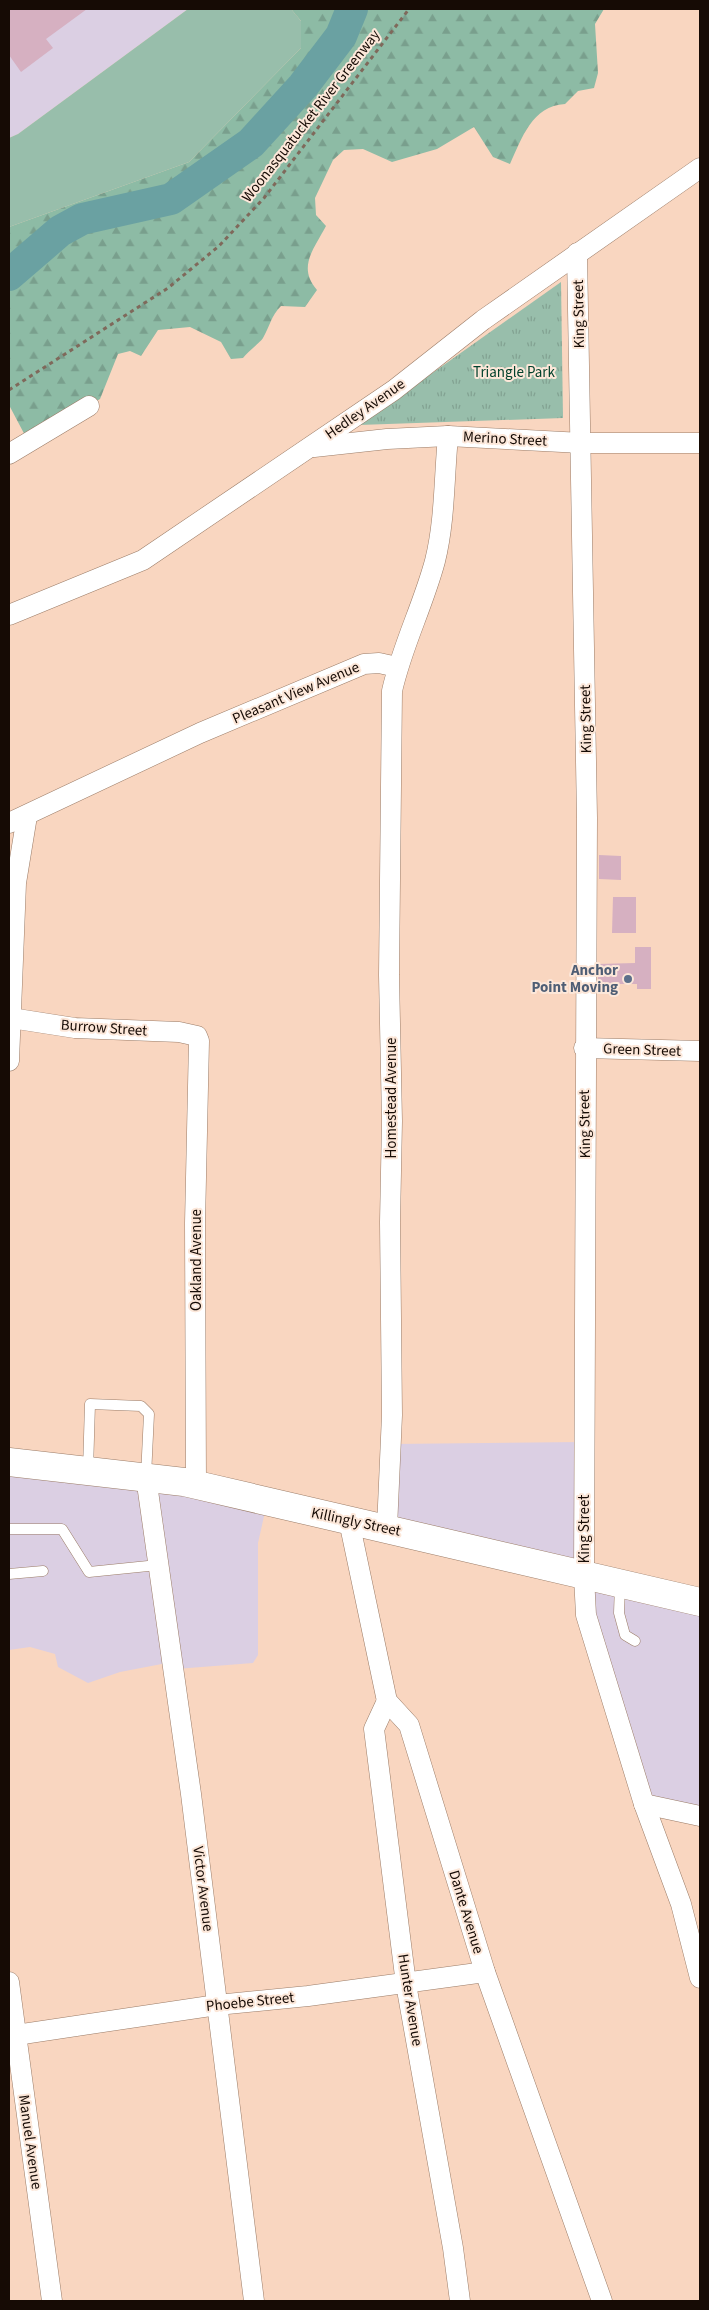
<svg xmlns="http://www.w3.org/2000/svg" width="709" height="2310" viewBox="0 0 709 2310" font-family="'Source Sans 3',sans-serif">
<defs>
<pattern id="forest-firs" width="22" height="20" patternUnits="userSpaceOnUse" patternTransform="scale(1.25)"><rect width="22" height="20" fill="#8dbba5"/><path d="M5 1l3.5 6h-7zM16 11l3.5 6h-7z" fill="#799f8d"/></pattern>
<pattern id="park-tufts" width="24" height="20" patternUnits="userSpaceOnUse" patternTransform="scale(1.25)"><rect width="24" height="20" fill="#98beab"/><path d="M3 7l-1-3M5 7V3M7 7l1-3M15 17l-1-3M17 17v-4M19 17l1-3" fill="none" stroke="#82a292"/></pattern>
</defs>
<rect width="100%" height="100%" fill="#f9d6c0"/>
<!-- commercial -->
<g fill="#dbcfe3">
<polygon points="9,9 188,9 18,134 9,138"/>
<polygon points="582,1442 582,1566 386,1517 392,1444"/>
<polygon points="9,1460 267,1503 258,1543 258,1655 253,1663 176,1669 167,1663 120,1672 88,1683 58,1667 55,1654 30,1647 9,1650"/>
<polygon points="597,1577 700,1601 700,1818 644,1805 584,1613"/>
</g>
<!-- grass -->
<polygon fill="#98beab" points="188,9 291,9 301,21 301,48 189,162 9,227 9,138 18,134"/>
<!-- forest -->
<path fill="url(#forest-firs)" d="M 291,9 L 604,9 L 595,24 L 598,73 L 594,88 L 578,91 L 565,104 C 532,106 522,138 510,164 L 493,157 L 474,127 L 437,149 L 392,162 L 363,149 L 344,150 L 333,160 L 315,198 L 316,215 L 326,226 C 314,249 297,267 317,290 L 305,307 L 281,306 C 271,316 270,326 263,338 C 261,342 248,351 243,358 L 231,359 L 221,342 L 190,327 L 158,330 L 141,356 L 130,351 L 118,354 L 100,399 L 28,441 L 9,405 L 9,227 L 189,162 L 301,48 L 301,21 Z"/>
<!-- park -->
<polygon fill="url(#park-tufts)" points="561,282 563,418 359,425"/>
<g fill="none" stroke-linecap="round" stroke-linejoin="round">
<!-- river -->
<polyline stroke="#6aa1a2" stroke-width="32" points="9,275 60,231 82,219 171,199 251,143 303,86 341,36 352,9"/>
</g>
<!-- building -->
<g fill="#d6b0c1">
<polygon points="9,9 87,9 46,39 53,48 21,72 9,55"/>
<polygon points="599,855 621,856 621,880 599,879"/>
<polygon points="613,897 636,897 636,933 612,933"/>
<polygon points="635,947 651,947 651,989 637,989 637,984 598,984 598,964 635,963"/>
</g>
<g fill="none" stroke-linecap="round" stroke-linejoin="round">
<defs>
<g id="lane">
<polyline points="88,1470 90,1404 141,1406 149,1414 146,1476"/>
<polyline points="9,1529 62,1529 89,1572 158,1565"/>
<polyline points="9,1574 43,1571"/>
<polyline points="620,1585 619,1613 625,1635 635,1641"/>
</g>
<g id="street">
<polyline points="577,253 587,818 584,1576 586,1615 644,1804 681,1904 700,1978"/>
<polyline points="314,447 387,439 448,436 582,443 700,443"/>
<polyline points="9,454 89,406"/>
<polyline points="9,615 143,560 394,390 483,320 700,168"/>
<polyline points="9,823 200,733 364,664 379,663 397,667"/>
<polyline points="11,1018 75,1028 179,1032 197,1036 199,1041 195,1223 196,1485"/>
<polyline points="584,1048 700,1051"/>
<polyline points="9,1061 16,883 27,816"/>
<polyline points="146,1477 191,1794 254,2301"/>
<polyline points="349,1521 387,1701 409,1725 485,1972 602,2301"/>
<path d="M 387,1528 L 392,1415 L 390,1222 L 392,1121 L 389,975 L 392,691 C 402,646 423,606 435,561 C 445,521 444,478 448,436"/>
<polyline points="387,1701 374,1729 406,1984 453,2248 460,2301"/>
<polyline points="644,1804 700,1816"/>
<polyline points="9,1982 52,2301"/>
<polyline points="16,2035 217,2005 308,1996 485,1972"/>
</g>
<polyline id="secondary" points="9,1462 184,1482 700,1602"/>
</defs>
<!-- lane casing -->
<use href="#lane" stroke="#9b7c67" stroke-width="11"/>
<!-- street casing -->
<use href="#street" stroke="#9b7c67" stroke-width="21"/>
<!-- secondary casing -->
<use href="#secondary" stroke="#9b7c67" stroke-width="29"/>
<!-- path -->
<polyline stroke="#7f695b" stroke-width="3" stroke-dasharray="4 4" stroke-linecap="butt" points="9,390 168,288 219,246 264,198 409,9"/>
<!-- lane -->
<use href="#lane" stroke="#fff" stroke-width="10"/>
<!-- street -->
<use href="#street" stroke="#fff" stroke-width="20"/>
<!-- secondary -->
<use href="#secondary" stroke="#fff" stroke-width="28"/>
</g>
<!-- markers -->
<circle fill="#5c6f8a" stroke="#fce7d9" stroke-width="2" cx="628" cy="979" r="5"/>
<g text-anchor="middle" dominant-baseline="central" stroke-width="4" stroke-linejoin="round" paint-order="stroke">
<!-- street labels -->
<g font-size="15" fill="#160b05" stroke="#fce7d9">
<text transform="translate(311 116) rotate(-52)">Woonasquatucket River Greenway</text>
<text transform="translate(579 314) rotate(-91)">King Street</text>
<text transform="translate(365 409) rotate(-35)">Hedley Avenue</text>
<text transform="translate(505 439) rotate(3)">Merino Street</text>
<text transform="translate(296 693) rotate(-23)">Pleasant View Avenue</text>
<text transform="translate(586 719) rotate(-91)">King Street</text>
<text transform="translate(104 1028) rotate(4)">Burrow Street</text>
<text transform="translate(642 1050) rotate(2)">Green Street</text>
<text transform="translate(391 1098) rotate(-90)">Homestead Avenue</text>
<text transform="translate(585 1124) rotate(-91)">King Street</text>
<text transform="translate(196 1260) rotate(-90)">Oakland Avenue</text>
<text transform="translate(356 1522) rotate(12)">Killingly Street</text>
<text transform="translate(584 1529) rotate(-90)">King Street</text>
<text transform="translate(203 1889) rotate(83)">Victor Avenue</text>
<text transform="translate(466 1912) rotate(73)">Dante Avenue</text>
<text transform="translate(410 2000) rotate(81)">Hunter Avenue</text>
<text transform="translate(250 2002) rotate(-6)">Phoebe Street</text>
<text transform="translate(30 2142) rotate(82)">Manuel Avenue</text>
</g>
<!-- park labels -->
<g font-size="15" fill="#01412c" stroke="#fce7d9">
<text x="514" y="372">Triangle Park</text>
</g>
<!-- service labels -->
<g font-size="15" font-weight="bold" fill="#4e5e75" stroke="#fce7d9" text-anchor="end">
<text x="618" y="970">Anchor<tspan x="618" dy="17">Point Moving</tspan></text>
</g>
</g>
<!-- border -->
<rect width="709" height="2310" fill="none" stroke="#160b05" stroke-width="20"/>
</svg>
